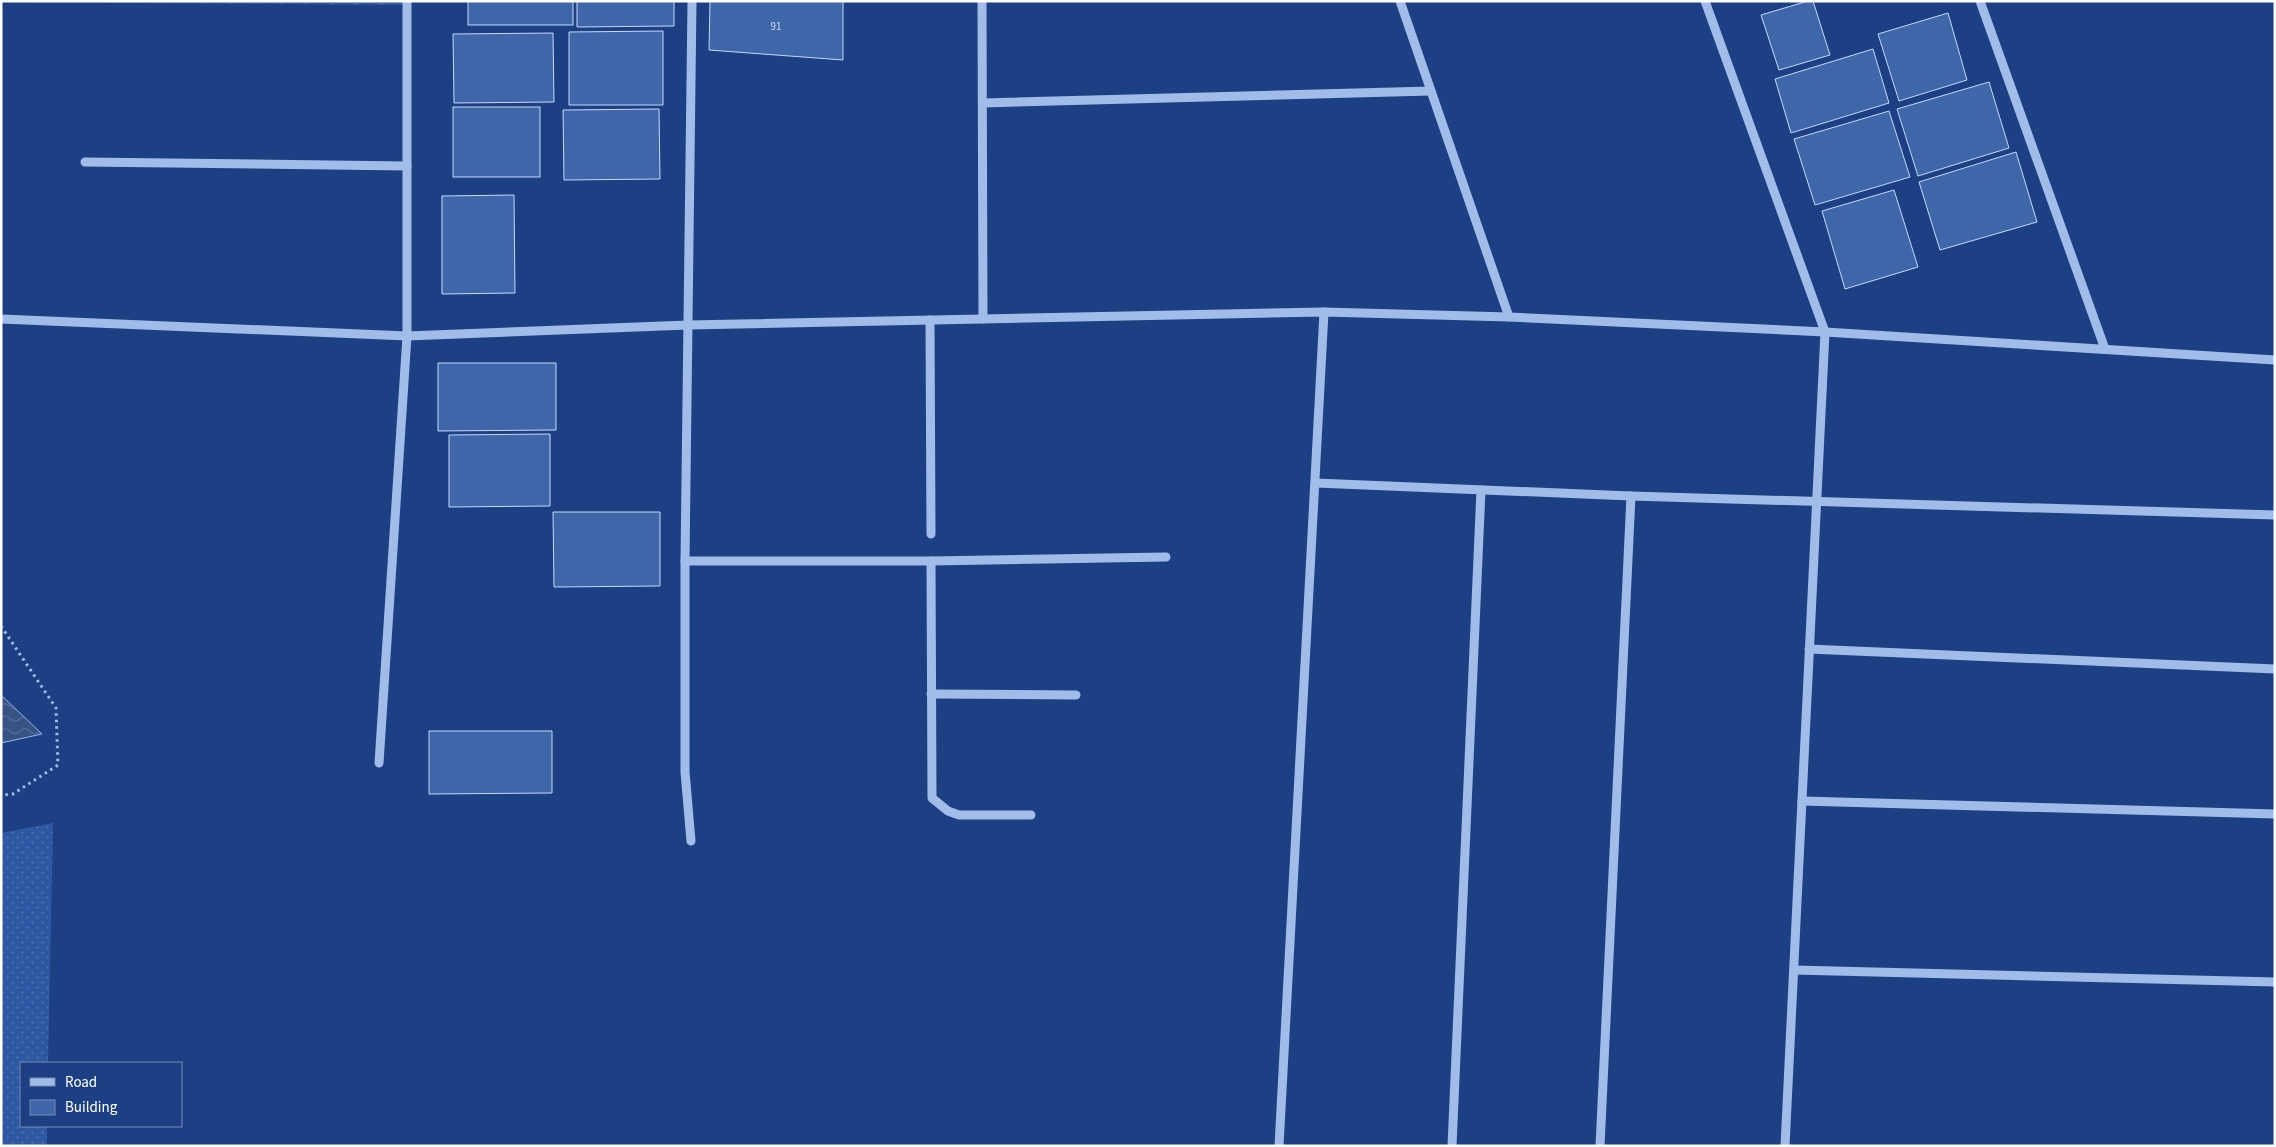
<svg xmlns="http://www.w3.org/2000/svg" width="2276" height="1147" viewBox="0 0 2276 1147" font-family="'Source Sans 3',sans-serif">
<defs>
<pattern id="grass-dots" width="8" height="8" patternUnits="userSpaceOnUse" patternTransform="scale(1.25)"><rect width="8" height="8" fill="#2f58a2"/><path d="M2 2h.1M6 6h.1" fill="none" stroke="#4e71b0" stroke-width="1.8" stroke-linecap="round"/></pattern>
<pattern id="park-crowns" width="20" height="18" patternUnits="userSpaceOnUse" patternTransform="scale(1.25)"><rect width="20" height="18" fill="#2f58a2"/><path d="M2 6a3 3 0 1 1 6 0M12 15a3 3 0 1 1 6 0" fill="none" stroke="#4e71b0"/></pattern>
<pattern id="water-waves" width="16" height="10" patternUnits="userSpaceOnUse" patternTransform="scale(1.25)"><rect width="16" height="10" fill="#375385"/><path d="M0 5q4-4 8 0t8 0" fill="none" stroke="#556d97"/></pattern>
</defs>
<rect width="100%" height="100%" fill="#1c4083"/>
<!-- grass -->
<polygon fill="url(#grass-dots)" points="53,823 48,1063 21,1063 21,1126 47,1126 47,1146 1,1146 1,833"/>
<!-- park -->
<polygon fill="url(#park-crowns)" points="407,1 407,5 1,2 1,1"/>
<!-- water -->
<polygon fill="url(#water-waves)" stroke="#95b6ec" points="1,695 42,734 1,743"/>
<!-- building -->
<g fill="#4066aa" stroke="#c6d9f8">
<rect x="468" y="1" width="105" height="24"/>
<polygon points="577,1 674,1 674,26 577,27"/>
<polygon points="710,1 843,1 843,60 709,50"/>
<polygon points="1808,1 1813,1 1830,55 1779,70 1761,15"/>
<polygon points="1948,13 1967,80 1899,101 1878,34"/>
<polygon points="663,31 663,105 569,105 569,32"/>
<polygon points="553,33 554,102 454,103 453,34"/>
<polygon points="1873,49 1889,103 1791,133 1775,79"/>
<polygon points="1989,82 2009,148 1918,176 1897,109"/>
<rect x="453" y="107" width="87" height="70"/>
<polygon points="659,109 660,179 564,180 563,110"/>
<polygon points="1889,111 1910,177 1815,205 1794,139"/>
<polygon points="2016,152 2037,222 1940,250 1919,182"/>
<polygon points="1894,190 1918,267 1845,289 1822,211"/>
<polygon points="514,195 515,293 442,294 442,196"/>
<polygon points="438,363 556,363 556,430 438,431"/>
<polygon points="550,434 550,506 449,507 449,435"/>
<polygon points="553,512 660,512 660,586 554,587"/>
<polygon points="429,731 552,731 552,793 429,794"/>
</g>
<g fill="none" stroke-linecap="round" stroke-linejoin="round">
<!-- path -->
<polyline stroke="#a2bcea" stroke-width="3" stroke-dasharray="2.5 4" stroke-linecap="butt" points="1,626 56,708 58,765 13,794 1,795"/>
<!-- minor -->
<g stroke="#a2bcea" stroke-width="9">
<polyline points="982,1 983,319"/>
<polyline points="1400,1 1509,317"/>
<polyline points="1705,1 1825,332 1785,1146"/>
<polyline points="1980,1 2105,349"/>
<polyline points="983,103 1431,91"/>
<polyline points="85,162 407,166"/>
<polyline points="1,319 407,336 688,325 1324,312 1509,317 1825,332 2275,360"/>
<polyline points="930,320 931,534"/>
<polyline points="1316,483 1631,496 2275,515"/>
<polyline points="685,561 931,561 1166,557"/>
<polyline points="931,561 932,798 948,811 959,815 1031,815"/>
<polyline points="1809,649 2275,669"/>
<polyline points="931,694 1076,695"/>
<polyline points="379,763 407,336 407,1"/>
<polyline points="1802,801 2275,814"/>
<polyline points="691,841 685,772 685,561 692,1"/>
<polyline points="1794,970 2275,982"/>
<polyline points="1279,1146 1324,312"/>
<polyline points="1452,1146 1481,490"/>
<polyline points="1600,1146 1631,496"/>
</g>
</g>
<g text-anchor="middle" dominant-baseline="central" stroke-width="4.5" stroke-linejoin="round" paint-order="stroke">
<!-- number labels -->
<g font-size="11" fill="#cfd9ea">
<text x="776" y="26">91</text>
</g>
</g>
<!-- border -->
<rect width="2276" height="1147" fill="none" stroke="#ffffff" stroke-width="5"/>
<!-- legend -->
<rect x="20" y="1062" width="162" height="65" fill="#1c4083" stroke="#778cb5"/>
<rect x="30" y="1078" width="25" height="8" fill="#a2bcea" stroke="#778cb5"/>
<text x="65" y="1087" font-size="15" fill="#ffffff">Road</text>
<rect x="30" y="1100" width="25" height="15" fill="#4066aa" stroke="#778cb5"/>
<text x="65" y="1112" font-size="15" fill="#ffffff">Building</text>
</svg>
